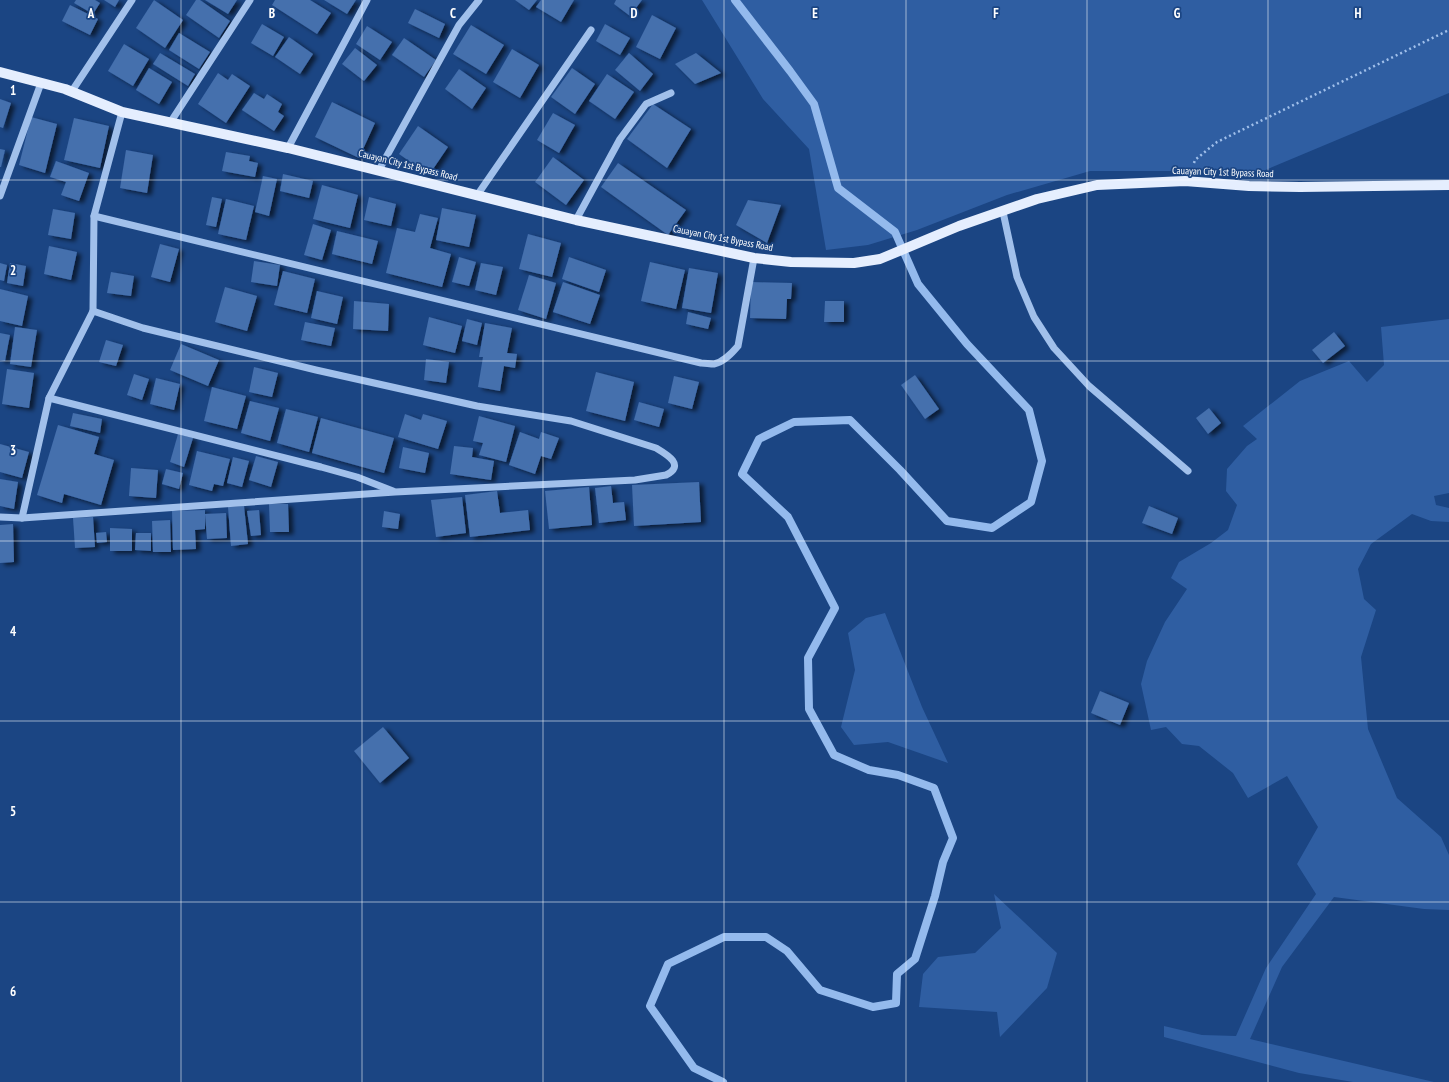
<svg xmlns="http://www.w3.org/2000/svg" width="1449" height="1082" viewBox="0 0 1449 1082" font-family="'PT Sans Narrow',sans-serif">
<defs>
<filter id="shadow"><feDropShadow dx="4.5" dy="2.5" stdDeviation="2" flood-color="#0009"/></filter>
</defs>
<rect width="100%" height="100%" fill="#1b4583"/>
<!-- green -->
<g fill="#2f5ea2">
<polygon points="702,0 1449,0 1449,93 1263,171 1090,171 1007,195 917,230 868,245 826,250 809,149 763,99"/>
<polygon points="1449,319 1449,493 1434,496 1436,505 1449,508 1449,522 1431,521 1412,514 1371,544 1358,569 1364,599 1376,610 1361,657 1368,729 1397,798 1441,837 1449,855 1449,910 1424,909 1334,897 1282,967 1250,1039 1434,1082 1353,1082 1299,1073 1164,1037 1164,1026 1202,1035 1236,1036 1266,968 1316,894 1297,864 1318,827 1287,776 1248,798 1233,773 1199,746 1182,744 1166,727 1151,730 1141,684 1147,661 1165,622 1187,589 1171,578 1179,562 1211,543 1228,530 1237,505 1226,491 1227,469 1247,446 1257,439 1243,426 1300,381 1349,361 1367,382 1384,365 1381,327"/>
<polygon points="885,613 922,707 948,763 888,742 854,745 841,727 855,670 848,633 866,618"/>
<polygon points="994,894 1057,953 1047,988 1000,1037 997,1012 919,1007 923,974 938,957 975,953 1001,928"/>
</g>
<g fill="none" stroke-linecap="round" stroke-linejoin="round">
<!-- stream -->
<polyline stroke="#94baed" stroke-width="8" points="723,1082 694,1068 650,1006 668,964 724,937 766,937 787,951 820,990 873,1007 896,1003 897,974 915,959 935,896 943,862 953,838 934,788 898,775 869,770 834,755 809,709 808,658 835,608 788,517 742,474 759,439 794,422 850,420 900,470 947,521 992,528 1031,502 1042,461 1029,410 967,344 918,284 895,232 838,188 814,104 790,71 735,0"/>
</g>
<!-- building -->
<g fill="#446fad" filter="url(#shadow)">
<polygon points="76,0 95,0 100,3 93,14 74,3"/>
<polygon points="104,0 119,0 115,7"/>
<polygon points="154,0 183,20 165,48 136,28"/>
<polygon points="196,0 200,0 230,21 219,38 186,15"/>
<polygon points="205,0 237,0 228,14"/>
<polygon points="275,0 310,0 331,13 317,34 272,5"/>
<polygon points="324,0 356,0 347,14"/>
<polygon points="515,0 537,0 529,10"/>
<polygon points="541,0 574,0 561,22 536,7"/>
<polygon points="616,0 642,0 630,16 614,4"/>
<polygon points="70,5 98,19 90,35 62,21"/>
<polygon points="415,9 445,24 439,38 408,23"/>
<polygon points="652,15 676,28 660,59 636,47"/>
<polygon points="262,24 284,37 273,56 251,43"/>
<polygon points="605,24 630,38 620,55 596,41"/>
<polygon points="471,25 504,45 486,74 453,54"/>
<polygon points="367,26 392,42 380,60 356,44"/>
<polygon points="179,33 210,52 199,69 169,50"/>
<polygon points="289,37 313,54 300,74 275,57"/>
<polygon points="404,38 436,60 424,77 392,55"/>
<polygon points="124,44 149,59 133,86 108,71"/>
<polygon points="355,48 377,65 364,81 342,64"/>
<polygon points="512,49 539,65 520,98 493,82"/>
<polygon points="160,53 195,74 188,86 153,64"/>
<polygon points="629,53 653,74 640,91 615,70"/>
<polygon points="696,53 721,73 695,84 675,64"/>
<polygon points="149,68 172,82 159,104 136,90"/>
<polygon points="572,68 595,84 575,114 551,97"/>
<polygon points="459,69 486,88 472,109 445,89"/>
<polygon points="218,73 228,80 232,74 250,86 226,123 198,104"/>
<polygon points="607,74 634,92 615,119 589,101"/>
<polygon points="254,93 264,99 267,94 282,104 278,112 284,116 274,131 242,110"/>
<polygon points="0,99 11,103 3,128 0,127"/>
<polygon points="332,102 375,123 359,158 315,137"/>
<polygon points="653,104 691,129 667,168 627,139"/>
<polygon points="553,113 575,125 559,153 537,140"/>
<polygon points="31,117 57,124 45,173 19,165"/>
<polygon points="74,118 109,126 100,168 64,160"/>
<polygon points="418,126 448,147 429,175 399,154"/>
<polygon points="0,149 5,150 1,167 0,167"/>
<polygon points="126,150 153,155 147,193 120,188"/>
<polygon points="226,152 250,156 249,161 258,163 255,177 222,171"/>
<polygon points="553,157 584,180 566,205 535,182"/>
<polygon points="56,161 89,173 79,201 61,195 66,182 50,177"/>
<polygon points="618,163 686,210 668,235 601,187"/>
<polygon points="283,174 313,181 309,198 280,191"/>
<polygon points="263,176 277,179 269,216 255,212"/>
<polygon points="322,185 358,195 350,228 313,219"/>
<polygon points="212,197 222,199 216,227 206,225"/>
<polygon points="369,197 396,204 391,226 364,220"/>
<polygon points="226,199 254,206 246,240 218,234"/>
<polygon points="748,200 781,205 767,243 736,225"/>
<polygon points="442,208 476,215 469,247 436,240"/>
<polygon points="53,209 75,213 71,239 48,235"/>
<polygon points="420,214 438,218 430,248 451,254 442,287 386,273 397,228 415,232"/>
<polygon points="313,224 331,230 322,260 304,255"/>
<polygon points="337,231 378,241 372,264 332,254"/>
<polygon points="528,234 561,243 552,277 519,269"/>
<polygon points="160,244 179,249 170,282 151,277"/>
<polygon points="49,246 77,252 71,280 44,274"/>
<polygon points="459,257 476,262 469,286 452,282"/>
<polygon points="569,257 606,270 599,292 562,279"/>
<polygon points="254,261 280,265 277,286 251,282"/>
<polygon points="650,262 685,270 676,309 641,301"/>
<polygon points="0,263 7,265 4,281 0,280"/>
<polygon points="10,263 26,266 23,286 7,283"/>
<polygon points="481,263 503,267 496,295 475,290"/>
<polygon points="689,268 718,273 711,313 682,308"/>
<polygon points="283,271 315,279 307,313 274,305"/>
<polygon points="111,272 134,276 131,296 107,293"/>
<polygon points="529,275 556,283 546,319 518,310"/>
<polygon points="563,282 600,295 590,324 553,312"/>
<polygon points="751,282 792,283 791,299 787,299 786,319 750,318"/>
<polygon points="225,287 257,296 247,331 215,322"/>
<polygon points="0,289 28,296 22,326 0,321"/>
<polygon points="317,291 343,297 337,324 311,318"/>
<polygon points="354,301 389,304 388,331 353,329"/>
<polygon points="825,301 844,301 844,322 824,322"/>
<polygon points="688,312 711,318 708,329 686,324"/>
<polygon points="429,317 462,326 455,353 423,345"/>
<polygon points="467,319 482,323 477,345 462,341"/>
<polygon points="305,322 335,328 331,346 301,340"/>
<polygon points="485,323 512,328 507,353 517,354 515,368 504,366 500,391 478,387 483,357 479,357"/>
<polygon points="15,327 37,330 31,367 10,364"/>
<polygon points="1334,332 1345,346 1323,363 1312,350"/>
<polygon points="0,333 10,335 5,361 0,360"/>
<polygon points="106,340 123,345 116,366 99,362"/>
<polygon points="181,344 219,360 208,386 170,370"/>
<polygon points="426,359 449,362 446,383 424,380"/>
<polygon points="254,367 278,373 272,397 249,392"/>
<polygon points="7,369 34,373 29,408 2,404"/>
<polygon points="596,372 634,382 625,421 586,411"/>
<polygon points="134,374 149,379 142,400 127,395"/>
<polygon points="915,375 939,409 925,419 901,385"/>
<polygon points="674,376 699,382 692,409 668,403"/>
<polygon points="156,378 180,384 174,410 150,404"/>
<polygon points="212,387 246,396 237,429 204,421"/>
<polygon points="250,401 279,408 270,441 241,433"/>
<polygon points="639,402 664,409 659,427 634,420"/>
<polygon points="1209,408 1221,423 1208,434 1196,418"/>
<polygon points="286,409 318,417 309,452 277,443"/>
<polygon points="73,413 102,419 100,433 70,426"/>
<polygon points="405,414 421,420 423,414 447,421 438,449 398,437"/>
<polygon points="479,416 515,426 506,462 479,455 483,443 473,441"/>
<polygon points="321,418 394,438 384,473 312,453"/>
<polygon points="58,425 99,437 94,454 114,460 101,505 64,494 62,503 37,495"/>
<polygon points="520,432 539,439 541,432 559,438 551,459 541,456 535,474 509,465"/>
<polygon points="178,434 193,438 184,467 170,462"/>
<polygon points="0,444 29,452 22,478 0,472"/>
<polygon points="454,446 473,448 472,457 494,461 491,480 450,474"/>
<polygon points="403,447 429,453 425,473 399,468"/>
<polygon points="197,451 230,459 223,486 214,484 212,491 189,485"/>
<polygon points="256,456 278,462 271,487 249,480"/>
<polygon points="233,457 249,461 242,487 227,483"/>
<polygon points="131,468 158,470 156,498 129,496"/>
<polygon points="166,469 183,473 179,489 162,484"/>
<polygon points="0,479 18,482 14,509 0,506"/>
<polygon points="699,482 701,522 634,526 632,485"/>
<polygon points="611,486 613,503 624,502 626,520 599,523 595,488"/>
<polygon points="589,487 592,525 549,529 545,491"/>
<polygon points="497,491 500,513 528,510 530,530 470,537 465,495"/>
<polygon points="462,497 466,533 436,537 431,500"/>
<polygon points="269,504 288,504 289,532 270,532"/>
<polygon points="244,506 248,544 231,546 228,507"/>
<polygon points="1149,506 1178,518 1172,534 1142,523"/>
<polygon points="205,510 205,529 195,530 196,549 173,550 172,511"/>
<polygon points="259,510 261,535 251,536 247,511"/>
<polygon points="384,511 400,514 398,529 382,527"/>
<polygon points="226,513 227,538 207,539 205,514"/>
<polygon points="93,517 95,547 75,548 73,518"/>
<polygon points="170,520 171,552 153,552 152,521"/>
<polygon points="13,524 14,562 0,563 0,525"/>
<polygon points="110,528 132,529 132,551 110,551"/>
<polygon points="106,532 107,542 97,543 96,533"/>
<polygon points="136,533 151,533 151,551 135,550"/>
<polygon points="1100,691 1129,703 1120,725 1091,713"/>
<polygon points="383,727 409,758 380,783 354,751"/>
</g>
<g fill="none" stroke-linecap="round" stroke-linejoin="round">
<!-- path -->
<polyline stroke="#a1c0eb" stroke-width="2.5" stroke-dasharray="2 3" stroke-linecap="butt" points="1194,163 1195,160 1217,142 1449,30"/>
<!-- minor -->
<g stroke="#a1c0eb" stroke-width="7">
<polyline points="72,91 132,0"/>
<polyline points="170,123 250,0"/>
<polyline points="288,148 367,0"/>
<polyline points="379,170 459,25 479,0"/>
<polyline points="478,194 591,30"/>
<polyline points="0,196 41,83"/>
<polyline points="1003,212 1017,277 1034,317 1054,348 1089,386 1188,471"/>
<path d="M 94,216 L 701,363 C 705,363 710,364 714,364 C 724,362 732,353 738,346 L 754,258"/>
<polyline points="576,220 620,139 646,104 671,93"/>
<polyline points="49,398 321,467 357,477 393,491"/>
<path d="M 0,517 L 22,518 L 395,492 L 635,480 L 666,475 C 686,465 666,454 656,448 L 571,421 L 477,406 L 316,370 L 143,328 L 93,311"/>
<polyline points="22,518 49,398 93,311 94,216 122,112"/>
</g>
<!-- major -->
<polyline stroke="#e5eefe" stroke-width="10" points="0,72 65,89 122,112 288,148 576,220 754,258 791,262 854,263 880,259 959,226 1037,199 1097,185 1185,181 1249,186 1300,187 1449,185"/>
</g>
<!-- grid -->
<path fill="none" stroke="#fff" stroke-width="1" stroke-opacity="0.55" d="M 181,0 L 181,1082M 362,0 L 362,1082M 543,0 L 543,1082M 724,0 L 724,1082M 906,0 L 906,1082M 1087,0 L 1087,1082M 1268,0 L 1268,1082M 0,180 L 1449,180M 0,361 L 1449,361M 0,541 L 1449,541M 0,721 L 1449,721M 0,902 L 1449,902"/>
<g text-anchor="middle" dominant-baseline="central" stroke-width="3.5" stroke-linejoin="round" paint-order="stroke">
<!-- street labels -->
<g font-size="10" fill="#fff" stroke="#1b4583">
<text transform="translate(408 165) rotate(14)">Cauayan City 1st Bypass Road</text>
<text transform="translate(1223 172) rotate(2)">Cauayan City 1st Bypass Road</text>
<text transform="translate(723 238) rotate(11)">Cauayan City 1st Bypass Road</text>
</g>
</g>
<g font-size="13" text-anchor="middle" font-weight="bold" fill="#fff" stroke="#1b4583" stroke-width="3.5" stroke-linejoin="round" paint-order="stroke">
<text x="91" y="18">A</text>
<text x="272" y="18">B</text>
<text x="453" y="18">C</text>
<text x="634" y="18">D</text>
<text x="815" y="18">E</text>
<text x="996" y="18">F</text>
<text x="1177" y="18">G</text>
<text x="1358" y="18">H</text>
<text x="13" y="95">1</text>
<text x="13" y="275">2</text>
<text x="13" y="455">3</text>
<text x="13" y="636">4</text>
<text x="13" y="816">5</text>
<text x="13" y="996">6</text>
</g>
</svg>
